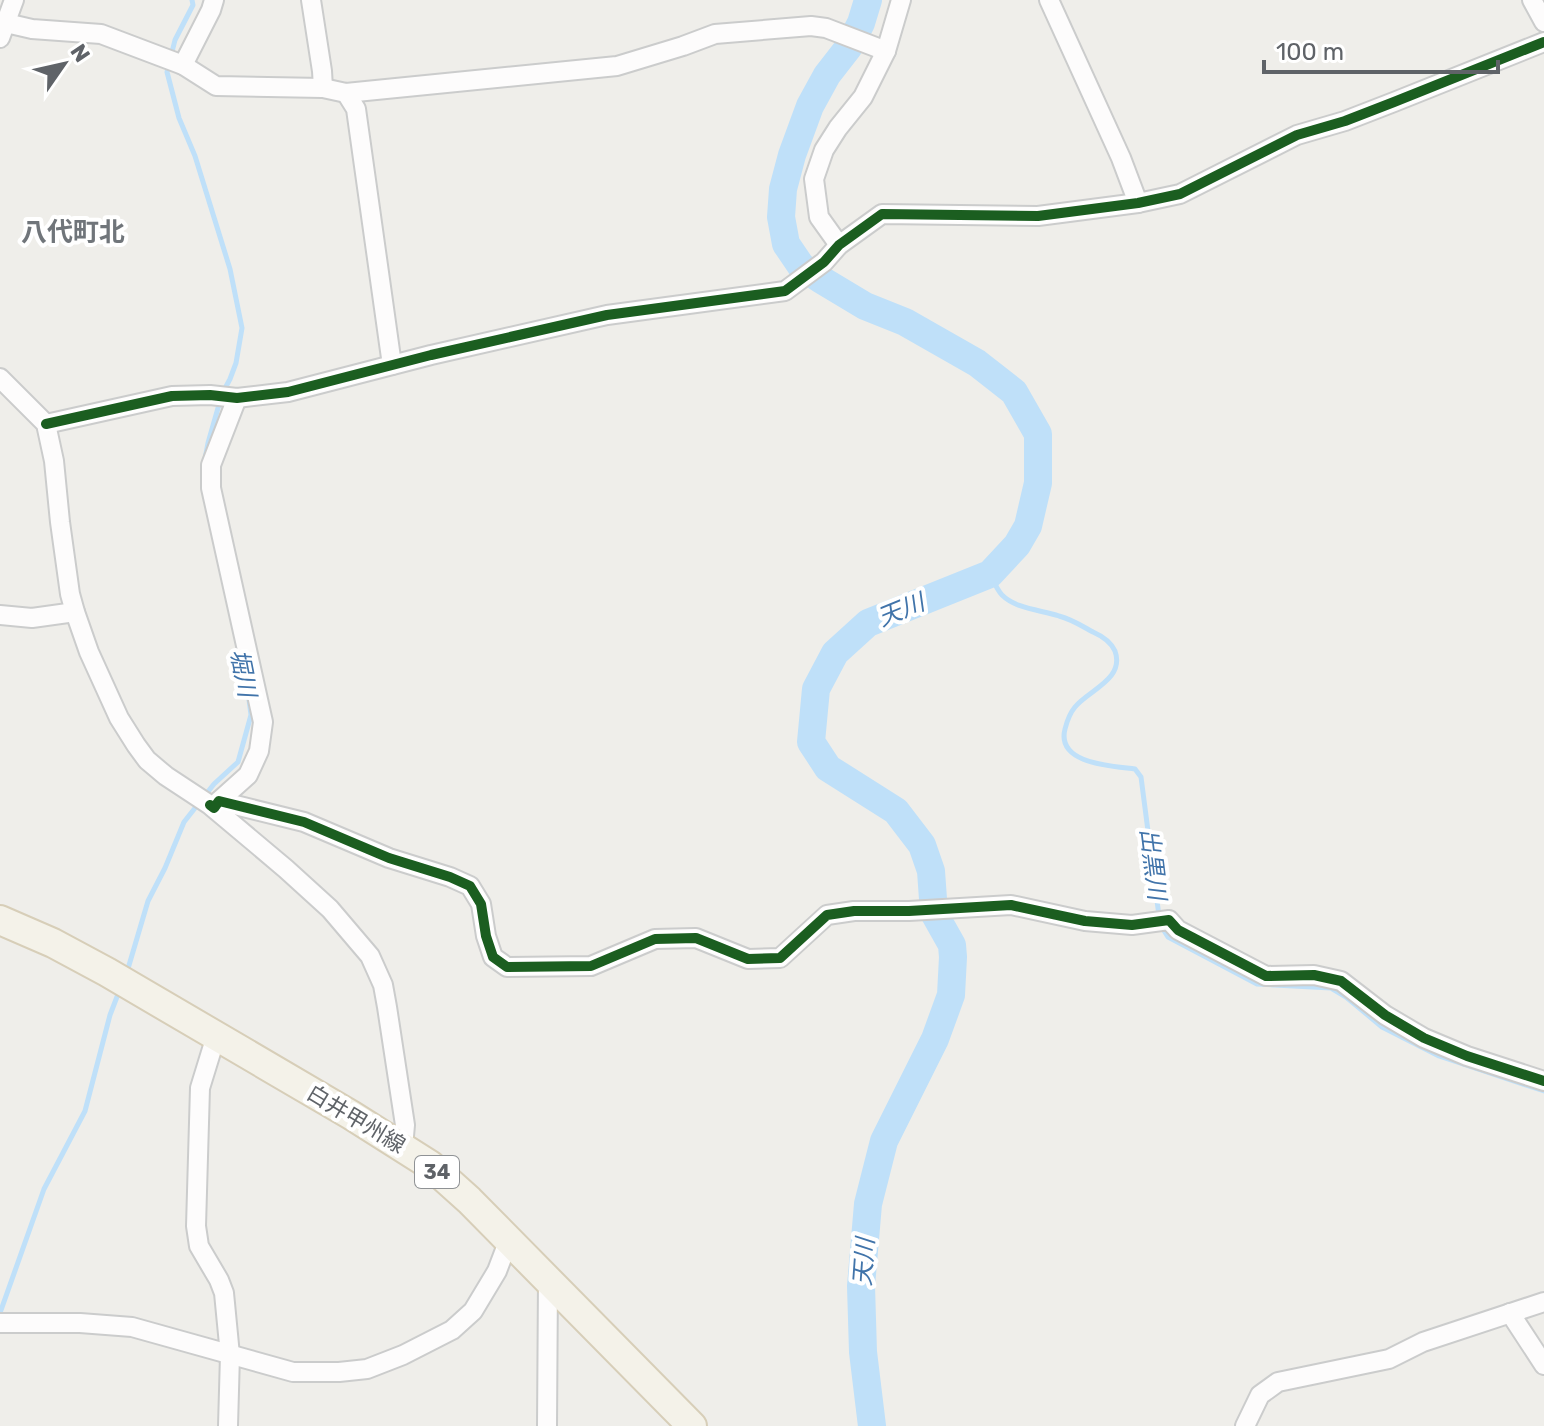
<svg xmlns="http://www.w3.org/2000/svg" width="1544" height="1426" viewBox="0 0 1544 1426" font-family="Rubik,'Noto Sans JP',sans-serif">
<rect width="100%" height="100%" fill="#efeeea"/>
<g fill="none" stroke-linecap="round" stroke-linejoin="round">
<!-- stream -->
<g stroke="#bfe0f9" stroke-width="5">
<polyline points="192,0 193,5 175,40 167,72 179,118 195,156 230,269 242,328 236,363 230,379 222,394 208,443 205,459"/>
<path d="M 990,574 C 993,580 997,590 1002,595 C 1016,609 1041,610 1059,616 C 1071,619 1082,626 1093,632 C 1102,636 1111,642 1115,651 C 1125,679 1089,690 1075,707 C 1070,713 1067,721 1065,729 C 1056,764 1112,766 1135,769 L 1141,777 L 1159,916"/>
<polyline points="1161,926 1168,937 1257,984 1331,988 1346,997 1382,1027 1439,1056 1544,1091"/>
<polyline points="127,972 148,901 165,868 184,822 214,784 238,762 251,715 248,692"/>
<polyline points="0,1313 44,1189 85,1111 110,1015 120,989"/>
</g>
<!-- river -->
<polyline stroke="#bfe0f9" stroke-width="28" points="868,0 861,23 848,48 827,75 810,106 792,155 783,189 781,217 786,244 801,266 820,279 865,306 905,322 977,363 1014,392 1038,434 1038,483 1028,526 1017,545 990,574 868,623 835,653 816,689 811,742 828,768 896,811 922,845 931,871 934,913 952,945 953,957 951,995 935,1039 884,1141 868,1204 861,1286 863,1352 872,1426"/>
<defs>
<g id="street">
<polyline points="311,0 322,71 323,88"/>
<polyline points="1049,0 1121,158 1138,203"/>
<polyline points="1532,0 1544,22"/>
<polyline points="6,23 32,29 101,34 183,65 216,86 323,88 346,93 617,66 683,46 715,34 811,26 826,28 886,51"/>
<polyline points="0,38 14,0"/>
<polyline points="183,65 211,10 214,0"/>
<polyline points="346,93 356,109 392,365"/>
<polyline points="839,245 819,217 814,179 824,150 838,128 863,97 886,51 901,0"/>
<polyline points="0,378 46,424 54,461 60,522 70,594 75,612 89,652 119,718 136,745 147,760 166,776 210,805 286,869 330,909 370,956 383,985 387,1007 405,1125 403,1147"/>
<polyline points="46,424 172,396 210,395 237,398 288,392 431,355 607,315 785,291 824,262 839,245 882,214 1038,216 1138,203 1180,194 1297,135 1345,121 1394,102 1544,42"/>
<polyline points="0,615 32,618 75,612"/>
<polyline points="219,801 248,775 259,751 263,722 211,488 211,465 237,398"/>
<polyline points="214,808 219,801 304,822 389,858 450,877 470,886 481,904 486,936 493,957 507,967 591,966 655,939 696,938 748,959 780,958 827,915 854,911 909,911 1011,905 1085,921 1132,925 1169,920 1178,930 1266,976 1314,975 1341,981 1385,1015 1424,1038 1467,1056 1544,1081"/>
<polyline points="216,1036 200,1088 196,1226 199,1246 219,1280 224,1293 230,1355 228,1426"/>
<polyline points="1510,1313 1544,1365"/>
<polyline points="0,1323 80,1323 132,1327 293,1372 339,1372 367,1369 403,1355 452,1330 473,1311 497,1271 505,1250 512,1243"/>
<polyline points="547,1426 548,1280"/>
<polyline points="1245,1426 1260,1395 1278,1382 1389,1359 1423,1342 1544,1302"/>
</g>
<polyline id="primary" points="0,920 53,943 107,972 351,1115 430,1165 469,1200 692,1426"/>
</defs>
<!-- street casing -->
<use href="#street" stroke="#cbcccc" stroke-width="22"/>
<!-- primary casing -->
<use href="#primary" stroke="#d7ceb8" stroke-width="32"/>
<!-- street -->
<use href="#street" stroke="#fdfcfc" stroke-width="18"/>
<!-- primary -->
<use href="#primary" stroke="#f4f2e9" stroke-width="28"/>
<defs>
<g id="cycleway">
<polyline points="46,424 172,396 210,395 237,398 288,392 431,355 607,315 785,291 824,262 839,245 882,214 1038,216 1138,203 1180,194 1297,135 1345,121 1394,102 1544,42"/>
<polyline points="210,805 214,808 219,801 304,822 389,858 450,877 470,886 481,904 486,936 493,957 507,967 591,966 655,939 696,938 748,959 780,958 827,915 854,911 909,911 1011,905 1085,921 1132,925 1169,920 1178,930 1266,976 1314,975 1341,981 1385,1015 1424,1038 1467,1056 1544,1081"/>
</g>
</defs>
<!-- cycleway casing -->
<use href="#cycleway" stroke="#fff" stroke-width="15"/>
<!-- cycleway -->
<use href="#cycleway" stroke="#1b5e20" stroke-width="10"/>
</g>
<g text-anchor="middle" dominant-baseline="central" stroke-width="8" stroke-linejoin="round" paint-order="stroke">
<!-- shield labels -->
<rect fill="#fff" stroke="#8f9295" stroke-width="2" x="415" y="1156" width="44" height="32" rx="6"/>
<g font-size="20" font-weight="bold" fill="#5f6368">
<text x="437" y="1172">34</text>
</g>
<!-- street labels -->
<g font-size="22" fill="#5f6368" stroke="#fff">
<text transform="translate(356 1119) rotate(31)">白井甲州線</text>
</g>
<!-- water labels -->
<g font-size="24" font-style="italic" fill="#4174aa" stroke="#fff">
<text transform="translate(901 610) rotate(-22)">天川</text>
<text transform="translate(243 673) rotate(79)">堀川</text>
<text transform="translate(1153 864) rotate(83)">出黒川</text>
<text transform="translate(864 1262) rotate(-86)">天川</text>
</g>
<!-- quarter labels -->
<g font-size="26" font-weight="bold" fill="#70757a" stroke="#fff">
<text x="73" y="232">八代町北</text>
</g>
</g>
<!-- north arrow -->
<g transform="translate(64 64) rotate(56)" stroke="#ffffff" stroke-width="6" paint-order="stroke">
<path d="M0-6L14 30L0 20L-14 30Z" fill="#5f6368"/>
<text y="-12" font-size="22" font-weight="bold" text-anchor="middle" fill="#5f6368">N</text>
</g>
<!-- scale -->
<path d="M1264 60v12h234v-12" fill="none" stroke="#5f6368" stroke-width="4"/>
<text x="1276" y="60" font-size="24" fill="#5f6368" stroke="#ffffff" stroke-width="6" paint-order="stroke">100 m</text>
</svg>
